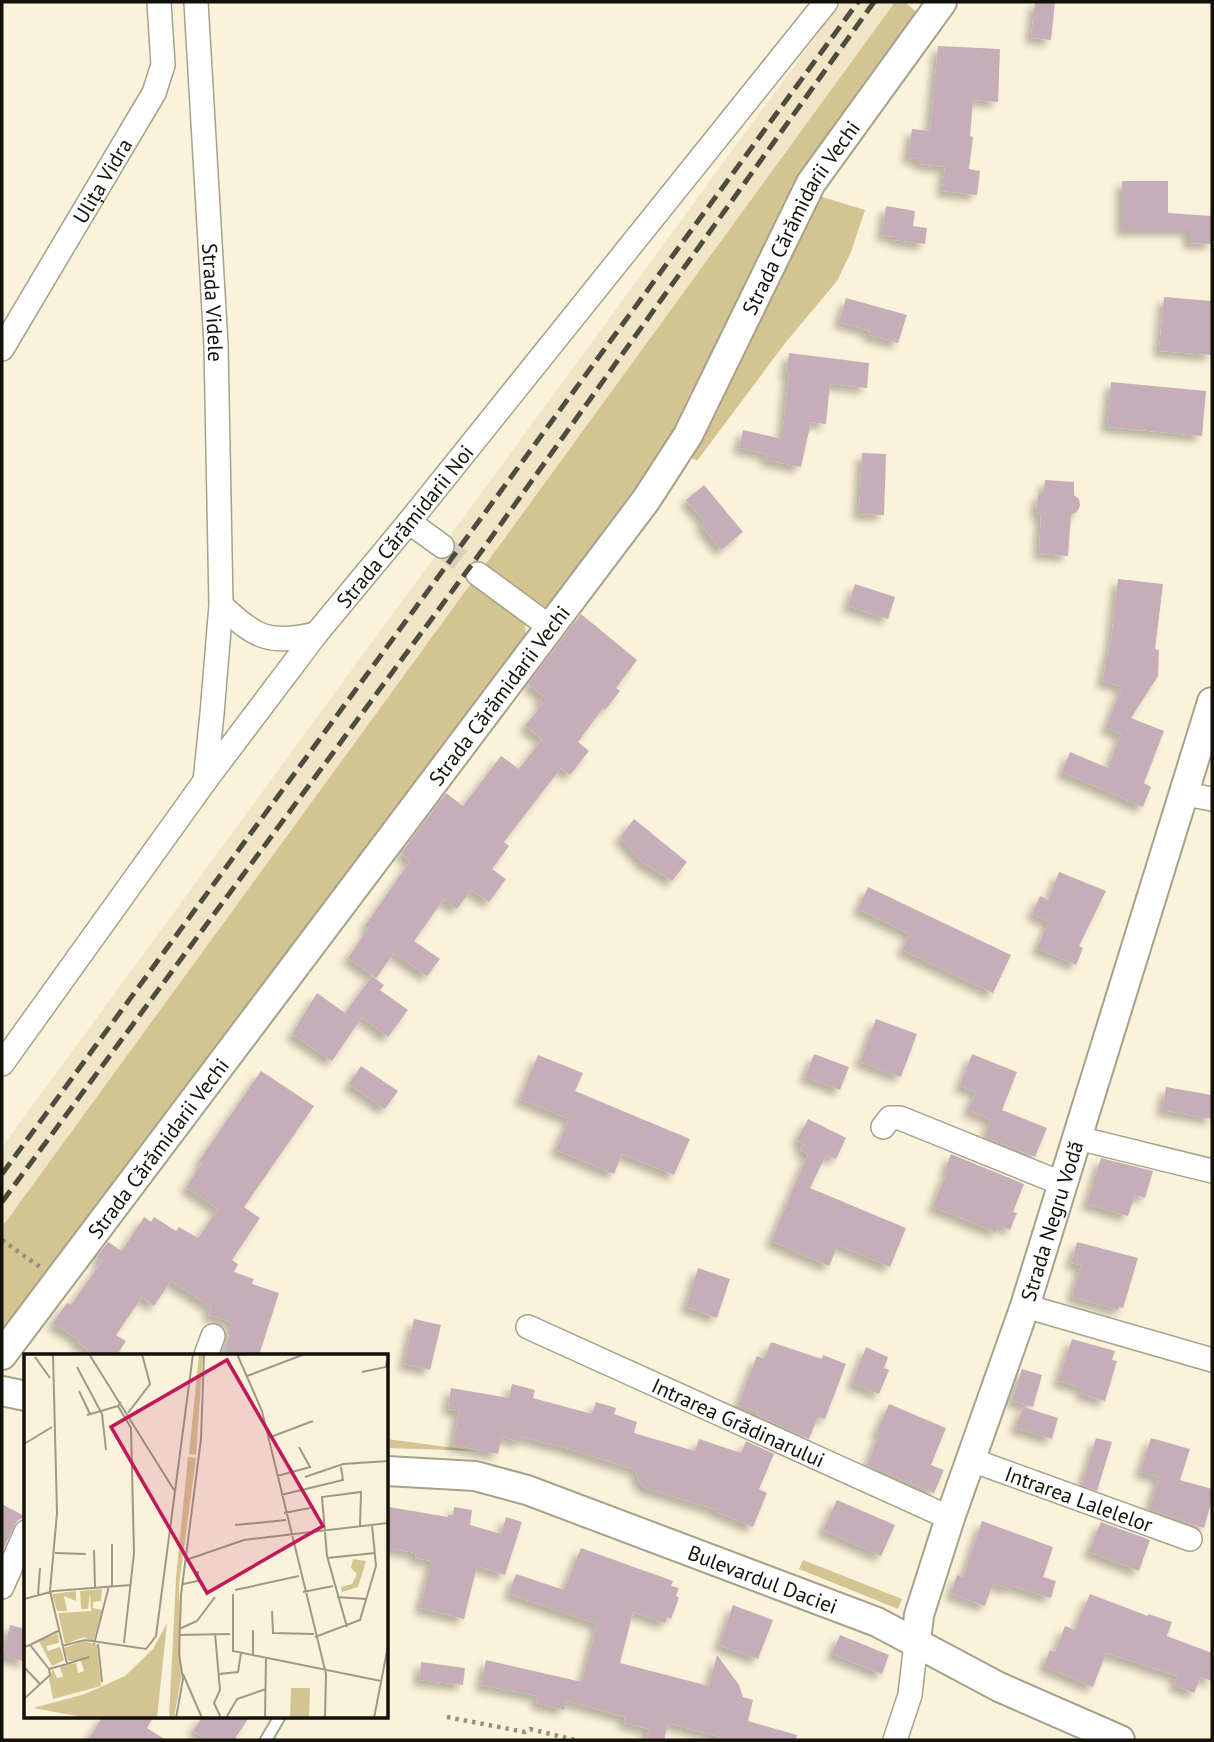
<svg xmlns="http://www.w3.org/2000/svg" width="1214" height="1742" viewBox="0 0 1214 1742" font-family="'PT Sans',sans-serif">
<defs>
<filter id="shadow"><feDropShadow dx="-6" dy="6" stdDeviation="3.5" flood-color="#0004"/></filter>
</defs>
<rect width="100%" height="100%" fill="#faf3db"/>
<!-- built -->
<polygon fill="#f0e6c7" points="841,2 895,2 2,1227 2,1147"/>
<!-- green -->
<g fill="#d4c491">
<polygon points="895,2 905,2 922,17 680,432 550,605 545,607 538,605 485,565"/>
<polygon points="816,195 865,210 851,252 837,281 786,342 697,461 689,456"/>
<polygon points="472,582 521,619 525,624 526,639 2,1337 2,1227"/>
<polygon points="387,1439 477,1451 478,1451 387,1448"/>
<polygon points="803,1560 902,1599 898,1609 799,1569"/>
</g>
<!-- building -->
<g fill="#c6adb8" filter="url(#shadow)">
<polygon points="1035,2 1055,2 1051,40 1031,38"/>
<polygon points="938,46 1000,49 998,102 973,100 970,136 973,137 969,169 980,171 977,195 942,191 945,167 919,164 919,159 908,158 912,129 930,131"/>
<polygon points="1122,181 1168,181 1168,213 1212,216 1212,244 1189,243 1189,230 1122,230"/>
<polygon points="886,206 915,211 913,226 927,228 925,244 895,240 895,237 882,235"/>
<polygon points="1164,297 1212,301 1212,355 1159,351"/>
<polygon points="846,298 907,315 898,343 869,335 870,331 839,322"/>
<polygon points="789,353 869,363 867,388 830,384 826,424 811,422 801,467 766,460 767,454 739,448 743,430 782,439 789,373 786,373"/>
<polygon points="1111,382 1206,391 1202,436 1107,427"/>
<polygon points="862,453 886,454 884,515 859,514"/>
<polygon points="1045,480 1074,482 1074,495 1079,499 1080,506 1077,512 1071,515 1068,556 1039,554 1041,514 1036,513 1038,495 1043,495"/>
<polygon points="704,485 743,532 721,550 701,525 705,522 686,500"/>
<polygon points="1118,579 1163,584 1155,649 1159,650 1158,676 1131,718 1164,731 1144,783 1151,787 1143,807 1062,772 1070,752 1108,768 1121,734 1106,728 1122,687 1102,681 1111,641"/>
<polygon points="855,584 895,597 888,619 848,606"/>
<polygon points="581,614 637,660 616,688 620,691 605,710 603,708 578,742 589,751 570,775 561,768 504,842 509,846 492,869 506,879 489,902 471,890 457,909 444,899 414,941 440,959 427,976 394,953 376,978 348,958 369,928 365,926 410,861 401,853 446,793 463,806 501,756 519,769 542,739 525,726 543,703 539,701 543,696 528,684"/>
<polygon points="634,819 687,862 672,881 643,863 620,837"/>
<polygon points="1059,872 1106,891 1079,946 1083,948 1076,965 1037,948 1049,922 1032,914 1040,896 1048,900"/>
<polygon points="868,887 1011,955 993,993 902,950 910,934 858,909"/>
<polygon points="372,976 384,985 380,990 408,1010 388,1037 362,1017 332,1061 292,1034 317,993 345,1013"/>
<polygon points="876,1019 917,1034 901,1077 860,1062"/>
<polygon points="814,1054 849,1067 840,1090 805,1077"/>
<polygon points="972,1054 1017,1072 1002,1110 1047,1128 1035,1157 985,1137 991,1120 968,1110 976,1092 960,1086"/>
<polygon points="538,1055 583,1073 575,1091 690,1139 674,1175 622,1154 614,1174 556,1150 569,1119 520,1099"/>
<polygon points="361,1066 398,1091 385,1109 349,1084"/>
<polygon points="261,1071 314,1106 244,1207 260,1218 232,1260 238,1264 234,1272 254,1279 252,1284 279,1293 259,1355 224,1355 232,1322 208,1315 211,1307 171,1281 154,1306 142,1297 116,1335 126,1341 117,1355 86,1355 87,1349 77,1342 79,1340 53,1323 67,1303 71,1305 102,1261 97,1257 108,1242 122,1251 144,1217 151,1222 154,1217 176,1231 179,1227 198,1238 218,1209 186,1187 202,1163 199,1161"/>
<polygon points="1166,1087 1212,1095 1212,1119 1162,1110"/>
<polygon points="808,1119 846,1138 836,1159 826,1155 810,1188 906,1228 890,1267 838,1245 829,1266 771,1241 808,1154 800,1150 803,1144 797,1140"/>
<polygon points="951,1154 1024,1184 1013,1212 1017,1213 1010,1230 999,1225 996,1232 933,1207 948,1169 946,1168"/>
<polygon points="1101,1158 1153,1171 1145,1198 1135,1195 1128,1216 1087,1204"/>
<polygon points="1077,1242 1138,1258 1123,1308 1119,1307 1118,1310 1072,1297 1081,1265 1071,1263"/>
<polygon points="698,1268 730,1279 717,1318 686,1307"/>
<polygon points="414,1319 441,1325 430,1370 404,1364"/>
<polygon points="1072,1339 1115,1351 1112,1360 1117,1361 1105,1401 1081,1394 1083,1388 1058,1381"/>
<polygon points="771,1342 822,1359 823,1355 846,1364 825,1419 818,1417 809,1439 757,1415 758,1412 738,1405 757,1356 764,1359"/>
<polygon points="866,1347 888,1357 884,1368 889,1370 879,1394 852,1383"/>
<polygon points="1022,1369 1042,1375 1033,1407 1012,1401"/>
<polygon points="512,1384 535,1390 533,1398 592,1414 596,1402 616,1408 614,1414 637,1422 634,1433 695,1451 699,1439 741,1453 746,1441 774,1454 759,1489 767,1493 753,1527 717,1512 717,1510 645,1488 638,1480 636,1470 566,1448 522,1437 521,1442 502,1437 498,1454 453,1445 459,1411 448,1409 451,1388 509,1398"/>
<polygon points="889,1404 946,1428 931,1465 944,1470 934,1493 867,1465 880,1433 877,1432"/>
<polygon points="1023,1407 1058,1418 1052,1439 1016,1428"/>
<polygon points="1096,1438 1112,1442 1097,1491 1082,1485"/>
<polygon points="1151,1438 1190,1449 1180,1480 1212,1489 1212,1500 1204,1528 1149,1509 1159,1477 1140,1472"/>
<polygon points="837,1500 895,1525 881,1556 823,1530"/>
<polygon points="2,1504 26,1517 18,1520 14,1526 3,1550"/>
<polygon points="389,1507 448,1517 448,1515 453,1515 454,1507 472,1510 470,1525 501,1534 506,1517 522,1522 505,1575 477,1566 464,1619 420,1608 432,1561 415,1558 416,1553 387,1548"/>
<polygon points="982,1521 1053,1547 1043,1577 1056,1581 1051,1598 1012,1586 1011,1589 993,1584 985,1606 951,1594 957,1575 963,1577"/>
<polygon points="1101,1522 1150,1540 1139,1571 1089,1552"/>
<polygon points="581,1548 673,1581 671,1586 679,1588 676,1596 679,1598 671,1619 667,1617 665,1623 633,1612 620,1663 709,1686 717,1655 739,1685 743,1697 753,1700 748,1721 797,1735 796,1740 719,1740 720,1737 668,1723 664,1740 646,1740 649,1729 624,1723 625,1717 567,1701 564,1710 536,1703 538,1696 481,1685 486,1660 582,1682 597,1624 509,1594 516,1574 564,1590"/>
<polygon points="1090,1594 1148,1616 1148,1614 1172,1622 1167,1636 1212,1653 1212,1681 1201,1677 1194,1693 1174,1685 1177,1676 1106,1653 1093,1687 1044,1666 1050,1650 1055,1652 1065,1626 1075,1630"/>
<polygon points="733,1605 773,1620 758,1659 719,1645"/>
<polygon points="10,1625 26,1629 26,1662 3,1656"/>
<polygon points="840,1635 889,1655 882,1674 832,1654"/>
<polygon points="421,1662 465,1668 463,1685 419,1680"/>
<polygon points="103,1716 154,1716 147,1728 166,1740 88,1740"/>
<polygon points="203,1716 250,1716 234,1740 207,1740 193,1731"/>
</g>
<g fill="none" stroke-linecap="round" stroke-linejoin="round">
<!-- minor-tunnel -->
<polyline stroke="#d7d1bc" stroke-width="23" stroke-dasharray="23 11" stroke-linecap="butt" points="442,546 478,574"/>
<defs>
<polyline id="service" points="266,1740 280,1716"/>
<g id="minor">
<path id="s1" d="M 196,2 L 216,345 L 221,605 L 212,714 L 205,781"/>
<path id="s2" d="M 2,349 L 154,93 L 163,65 L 159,2"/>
<polyline points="409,522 442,546"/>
<polyline points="478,574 550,627"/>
<path d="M 221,605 C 256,638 269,645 316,634"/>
<polyline points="1185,794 1212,799"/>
<path id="s3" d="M 2,1064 L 205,781 L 316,634 L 409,522 L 826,2"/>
<polyline points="883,1127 890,1118 900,1118 1063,1184"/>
<polyline points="1078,1138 1212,1171"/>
<polyline points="1025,1306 1212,1360"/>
<path id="s4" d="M 528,1327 L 950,1518"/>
<polyline points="206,1355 213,1336"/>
<path id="s5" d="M 969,1459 L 1190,1539"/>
<polyline points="2,1587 26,1532"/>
<polyline points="895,1740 910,1695 916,1642"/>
</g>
<g id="tertiary">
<path id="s6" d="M 2,1355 L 646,500 L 688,435 L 811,183 L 942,2"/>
<polyline points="2,1391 26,1396"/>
<path id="s7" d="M 387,1471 L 475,1476 L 527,1490 L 877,1622 L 999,1687 L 1120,1740"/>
<path id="s8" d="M 916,1642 L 919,1615 L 950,1518 L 1025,1306 L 1212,702"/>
</g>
</defs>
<!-- service casing -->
<use href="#service" stroke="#a7a08a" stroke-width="14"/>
<!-- minor casing -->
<use href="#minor" stroke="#a7a08a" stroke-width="26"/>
<!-- tertiary casing -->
<use href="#tertiary" stroke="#a7a08a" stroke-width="32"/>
<!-- path -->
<g stroke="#95907f" stroke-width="4.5" stroke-dasharray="3.5 5" stroke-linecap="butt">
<polyline points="2,1240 40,1267"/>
<polyline points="447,1717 525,1732 530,1729 575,1740"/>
</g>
<!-- service -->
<use href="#service" stroke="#fff" stroke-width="10"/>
<!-- minor -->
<use href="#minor" stroke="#fff" stroke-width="23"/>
<!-- tertiary -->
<use href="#tertiary" stroke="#fff" stroke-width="28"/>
<!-- rail -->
<g stroke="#4e4b3f" stroke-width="5" stroke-dasharray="14 7" stroke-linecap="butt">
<polyline points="2,1174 858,2"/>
<polyline points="2,1202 478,556 874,2"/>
</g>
</g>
<g text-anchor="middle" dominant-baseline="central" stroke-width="6" stroke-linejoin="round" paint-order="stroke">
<!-- street labels -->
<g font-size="21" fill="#131109" stroke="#faf3db">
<text stroke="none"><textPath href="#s2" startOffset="196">Ulița Vidra</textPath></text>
<text stroke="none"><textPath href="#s6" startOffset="1393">Strada Cărămidarii Vechi</textPath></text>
<text stroke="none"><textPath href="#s1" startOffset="301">Strada Videle</textPath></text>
<text stroke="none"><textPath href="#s3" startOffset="672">Strada Cărămidarii Noi</textPath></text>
<text stroke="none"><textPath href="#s6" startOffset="826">Strada Cărămidarii Vechi</textPath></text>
<text stroke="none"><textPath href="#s6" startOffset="259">Strada Cărămidarii Vechi</textPath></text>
<text stroke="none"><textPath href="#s8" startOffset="443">Strada Negru Vodă</textPath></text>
<text stroke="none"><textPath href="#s4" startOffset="231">Intrarea Grădinarului</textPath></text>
<text stroke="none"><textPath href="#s5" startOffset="117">Intrarea Lalelelor</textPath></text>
<text stroke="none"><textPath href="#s7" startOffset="394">Bulevardul Daciei</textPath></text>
</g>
</g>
<!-- overview -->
<g transform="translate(24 1354)">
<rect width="364" height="364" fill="#faf3db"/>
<path d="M 175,0 L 179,0 L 172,101 L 165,100 ZM 164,103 L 172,104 L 155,231 L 157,324 L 150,364 L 145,364 L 152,224 ZM 329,205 L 342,207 L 334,233 L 318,238 L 317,233 L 328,230 L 333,220 L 327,214 ZM 78,235 L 77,247 L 69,248 L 69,254 L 78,256 L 69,288 L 60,283 L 41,290 L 34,259 L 67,257 L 66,240 L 64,255 L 57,255 L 56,237 ZM 52,237 L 52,247 L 40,242 L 43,257 L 33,257 L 28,240 ZM 143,269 L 133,364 L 64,364 L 9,354 L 61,340 L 101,322 L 129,295 ZM 34,279 L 35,289 L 22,292 L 24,297 L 36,293 L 40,306 L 28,312 L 15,287 ZM 61,287 L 73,291 L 77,332 L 29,345 L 25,324 L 29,315 L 33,324 L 39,323 L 36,313 L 52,309 L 54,319 L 60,317 L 57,307 L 44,307 L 40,294 ZM 267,334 L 286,334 L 285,363 L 266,364 Z" fill="#d4c491"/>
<path fill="none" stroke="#9e9987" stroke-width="2" d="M 29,0 L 33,159 L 26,237 L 43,310 L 65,303M 65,0 L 150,136M 213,0 L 238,57 L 302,320 L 301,364M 11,3 L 26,24M 53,13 L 78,60 L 82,96M 338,18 L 362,13 L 363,6M 223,22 L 281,0M 55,37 L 66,60M 97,48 L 94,52 L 107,74 L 110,199 L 100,289M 104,59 L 126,30 L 118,0M 63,61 L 94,52M 244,84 L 289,67M 0,90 L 28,73M 253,122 L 286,113 L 275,93M 281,123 L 319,110 L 364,107M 257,141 L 319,126 L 317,113M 260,159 L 286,154M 211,171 L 262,166M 88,190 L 88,232M 70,196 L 71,233M 31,199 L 62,200M 303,204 L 351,199M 162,206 L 220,186 L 364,169M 159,230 L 174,227 L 174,217M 211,236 L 275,222M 279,238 L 309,232M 209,240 L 209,297 L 357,327M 14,241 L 16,214M 313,243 L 342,245M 0,245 L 30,237 L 107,231M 248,257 L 249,279 L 290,280M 323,273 L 303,202 L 298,143 L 337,138 L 336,172M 155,275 L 173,267 L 191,243M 191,279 L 196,336 L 190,349 L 197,364M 155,281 L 206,280M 291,283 L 336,266 L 352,212 L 348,171M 70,290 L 85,232M 74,290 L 78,328M 6,291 L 36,276M 38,292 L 61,286 L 122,295 L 132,282 L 169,0M 0,293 L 6,291 L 25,315M 229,302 L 229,276M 0,313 L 16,330M 159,320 L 178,364M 195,320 L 214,318 L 217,299M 0,345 L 26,321 L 25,315 L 43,310M 152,364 L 159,325 L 155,300 L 157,241 L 177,85 L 180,0M 202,364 L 213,345 L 242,335M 241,364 L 242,305M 350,364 L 364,292"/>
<path fill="#c2185b" fill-opacity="0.15" stroke="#c2185b" stroke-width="3.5" d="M 203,6 L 299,172 L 183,239 L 87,73 Z"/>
<rect width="364" height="364" fill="none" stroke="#131109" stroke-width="3.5"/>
</g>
<!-- border -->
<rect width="1214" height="1742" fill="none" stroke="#131109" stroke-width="7"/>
</svg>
